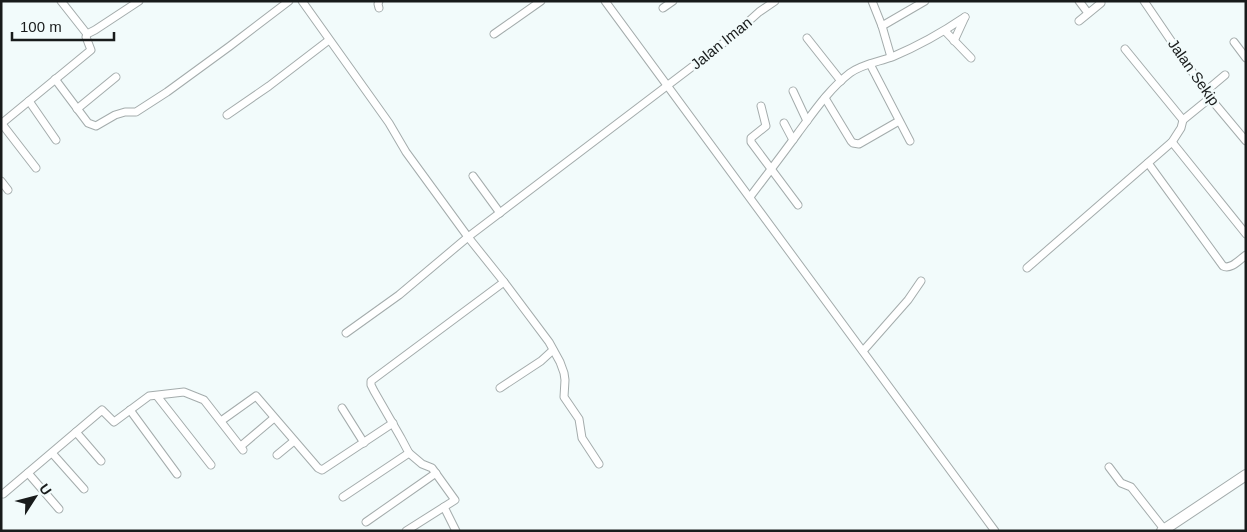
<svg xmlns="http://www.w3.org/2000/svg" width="1247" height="532" viewBox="0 0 1247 532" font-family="Helvetica,sans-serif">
<rect width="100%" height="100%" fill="#f2fbfb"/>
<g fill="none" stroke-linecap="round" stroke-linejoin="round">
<defs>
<g id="street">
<polyline points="61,1 87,34 95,30 139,1"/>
<polyline points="302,1 389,123 406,152 468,237 504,282 549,342 560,362 564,373 565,380 564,397 579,419 582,438 599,464"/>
<polyline points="605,1 995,531"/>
<polyline points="872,1 882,26 891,57"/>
<polyline points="1079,1 1088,13"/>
<polyline points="1144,1 1210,98 1246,141"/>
<polyline points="379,8 378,4 379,1"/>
<polyline points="663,8 673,1"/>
<polyline points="1079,21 1101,3"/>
<polyline points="882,26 925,1"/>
<polyline points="945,31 971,58"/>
<polyline points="494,34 541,1"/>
<polyline points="807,38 841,81"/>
<polyline points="954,41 965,17"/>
<polyline points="1234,42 1246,58"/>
<polyline points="1125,49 1183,120"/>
<polyline points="870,64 910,141"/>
<polyline points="55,79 88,123 96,126 115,115 125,112 136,112 167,92 230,46 289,1"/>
<polyline points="793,91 807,121"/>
<polyline points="1206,91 1225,75"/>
<polyline points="825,98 851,141 853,143 859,144 899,121"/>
<polyline points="29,101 56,140"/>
<polyline points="761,106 766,126 751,138 751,142 798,205"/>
<polyline points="77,109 116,77"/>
<polyline points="227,115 269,86 329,40"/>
<polyline points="784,123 793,140"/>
<polyline points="1,124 91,50 86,37 87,34"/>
<polyline points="2,124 36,168"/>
<polyline points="1172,142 1246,234"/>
<path d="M 1148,163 L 1223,266 C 1231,270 1239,260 1246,255"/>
<polyline points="473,176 500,213"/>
<polyline points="1,181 8,190"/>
<path d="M 750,197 C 766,176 782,155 798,133 C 813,113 829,89 850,73 C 862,64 878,62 892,57 C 918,46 943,32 965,17"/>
<polyline points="1027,268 1172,142 1181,128 1183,120 1210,98"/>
<polyline points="346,333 399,295 468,237 730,38 759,12 775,1"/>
<polyline points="863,351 908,300 921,281"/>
<polyline points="500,388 541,361 553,350"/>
<polyline points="157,396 211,465"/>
<polyline points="342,408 364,443"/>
<polyline points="130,410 177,474"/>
<polyline points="221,421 256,396 312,461 318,468 322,470 393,423"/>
<polyline points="76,432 101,461"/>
<polyline points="241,446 274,418"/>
<polyline points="52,453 84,489"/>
<polyline points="277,455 294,441"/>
<polyline points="1109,467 1121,483 1131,487 1164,529"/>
<polyline points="28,473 59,509"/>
<polyline points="3,494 102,410 114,422 149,396 184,392 204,400 243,450"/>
<polyline points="343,497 409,453 401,438 374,391 371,385 371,381 504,282"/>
<polyline points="444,507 456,531"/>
<polyline points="366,522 436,473"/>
<polyline points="406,531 455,500 432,468 422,464 409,453"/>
</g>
<polyline id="secondary" points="1162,531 1246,475"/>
</defs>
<!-- street casing -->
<use href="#street" stroke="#a4acac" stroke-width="9"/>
<!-- secondary casing -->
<use href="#secondary" stroke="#a4acac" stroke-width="12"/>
<!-- street -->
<use href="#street" stroke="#fff" stroke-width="7"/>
<!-- secondary -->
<use href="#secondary" stroke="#fff" stroke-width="10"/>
</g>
<g text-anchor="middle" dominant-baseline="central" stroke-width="5" stroke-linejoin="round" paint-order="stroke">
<!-- street labels -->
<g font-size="15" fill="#181b1b" stroke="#f2fbfb">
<text transform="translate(721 43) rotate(-39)">Jalan Iman</text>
<text transform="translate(1194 72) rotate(55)">Jalan Sekip</text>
</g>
</g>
<!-- border -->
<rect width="1247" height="532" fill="none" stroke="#181b1b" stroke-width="5"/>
<!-- north arrow -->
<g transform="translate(35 497) rotate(54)" stroke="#f2fbfb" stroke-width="4" paint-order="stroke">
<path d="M0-4L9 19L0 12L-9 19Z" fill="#181b1b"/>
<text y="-8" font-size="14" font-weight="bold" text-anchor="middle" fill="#181b1b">U</text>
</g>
<!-- scale -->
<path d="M12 32v8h102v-8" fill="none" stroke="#181b1b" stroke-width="2.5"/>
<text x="20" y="32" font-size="15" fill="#181b1b" stroke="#f2fbfb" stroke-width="4" paint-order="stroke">100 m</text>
</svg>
